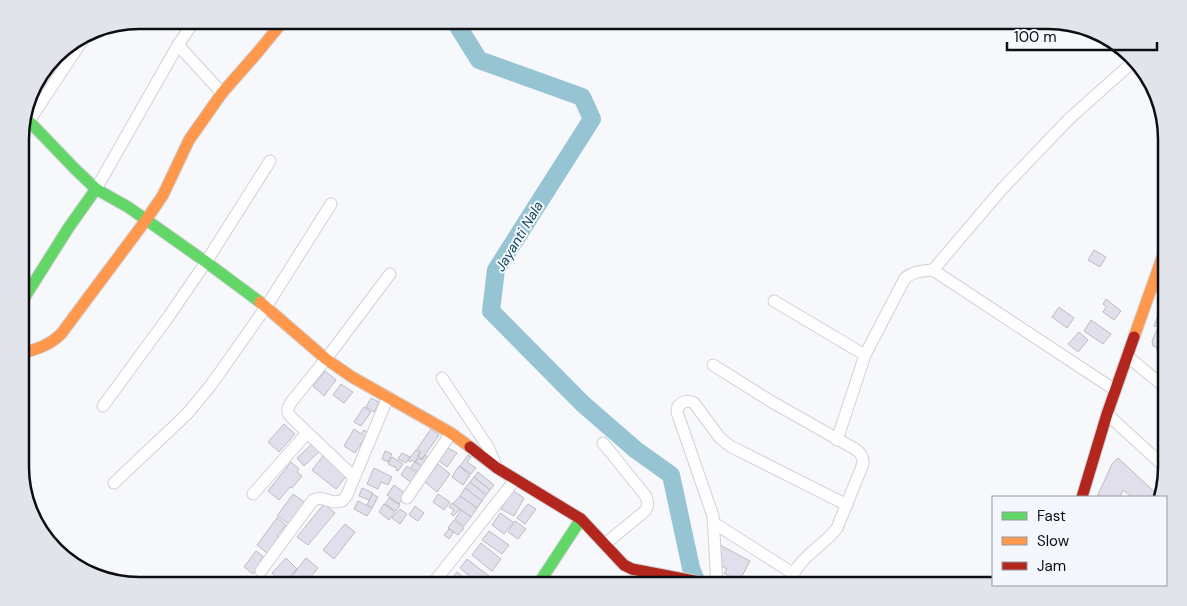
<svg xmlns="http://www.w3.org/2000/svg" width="1187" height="606" viewBox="0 0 1187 606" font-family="'DM Sans',sans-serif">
<rect width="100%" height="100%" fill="#f6f8fc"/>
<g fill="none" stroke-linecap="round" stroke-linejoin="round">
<!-- river -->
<polyline stroke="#97c4d3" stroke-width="18" points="454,20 479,60 582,97 592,119 496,270 491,311 583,404 636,450 671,475 691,568 698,586"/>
</g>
<!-- building -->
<g fill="#e0dfeb" stroke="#bcbdc1">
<polygon points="1094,250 1106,257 1100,267 1088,260"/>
<polygon points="1106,299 1121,311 1114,320 1103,312 1106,307 1103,304"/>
<polygon points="1059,307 1074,318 1067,328 1052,317"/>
<polygon points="1160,313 1165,315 1167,314 1167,354 1156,349 1157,347 1153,346 1152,341 1158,327 1154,326 1157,318 1158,318"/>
<polygon points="1091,320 1111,334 1103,344 1084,331"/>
<polygon points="1079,332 1088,340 1078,352 1068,344"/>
<polygon points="325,371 336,380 324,396 313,386"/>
<polygon points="341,384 353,392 344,403 333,395"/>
<polygon points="371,398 379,402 374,412 366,407"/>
<polygon points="364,407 371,412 361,426 354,422"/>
<polygon points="284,424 295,434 279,452 268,442"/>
<polygon points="354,429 361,434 364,430 368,433 355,453 344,446"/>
<polygon points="431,429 439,435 422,459 418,456 421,452 417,449"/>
<polygon points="314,442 322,449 304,466 297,458"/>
<polygon points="448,448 457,453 447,467 439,461"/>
<polygon points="416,450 420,453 417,456 418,458 415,462 412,460 410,462 408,460"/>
<polygon points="385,451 392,454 388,462 382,459"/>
<polygon points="402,453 410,457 406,463 398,459"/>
<polygon points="324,455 348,474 336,489 312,470"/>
<polygon points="425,455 428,457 424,462 426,463 423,467 418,462 417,464 415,462 419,458 422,460"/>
<polygon points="468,455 471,457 467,462 476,468 471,474 460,466"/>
<polygon points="392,457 403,464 398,471 396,470 397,468 388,464"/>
<polygon points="1118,458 1160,497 1132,497 1123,490 1120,497 1097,497 1112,464"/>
<polygon points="291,462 299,469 297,472 302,476 292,488 290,487 279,500 268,491"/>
<polygon points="415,462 423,468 419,473 411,467"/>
<polygon points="438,464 450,474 437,492 425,482"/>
<polygon points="407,466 419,475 412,483 401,475"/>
<polygon points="459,466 470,475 463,485 452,477"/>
<polygon points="374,468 392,477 388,485 381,482 378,489 367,484"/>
<polygon points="478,472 494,485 490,490 474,477"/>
<polygon points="474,477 490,490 486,495 470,482"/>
<polygon points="470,482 486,495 482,501 465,488"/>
<polygon points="394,485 406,494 399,504 387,495"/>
<polygon points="362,488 373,493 369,500 359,496"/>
<polygon points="465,488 482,501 477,508 460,496"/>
<polygon points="512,490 524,498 514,516 501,509"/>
<polygon points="293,494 304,502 289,524 277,516"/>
<polygon points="372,494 378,497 372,508 367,505"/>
<polygon points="438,494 450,502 444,510 433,502"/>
<polygon points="460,496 477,508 471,517 453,504"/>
<polygon points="389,498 400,505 396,511 385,504"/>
<polygon points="358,501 372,508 367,516 354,509"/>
<polygon points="452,503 460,509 453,516 451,514 454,510 449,507"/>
<polygon points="324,504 335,513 308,545 297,537"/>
<polygon points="384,504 395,512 389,520 379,512"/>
<polygon points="528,504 536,509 525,524 517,518"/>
<polygon points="415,506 424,513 418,521 409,515"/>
<polygon points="400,509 407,514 400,524 392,518"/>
<polygon points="461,510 471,517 464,526 455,519"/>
<polygon points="500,513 513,522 504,534 492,525"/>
<polygon points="277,518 286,525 277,536 280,538 268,554 257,545"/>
<polygon points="454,520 464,528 458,535 448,528"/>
<polygon points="515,521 526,529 518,539 508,532"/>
<polygon points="345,524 355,532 334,559 323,550"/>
<polygon points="449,529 454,532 449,539 444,535"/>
<polygon points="489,531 509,545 502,554 482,540"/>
<polygon points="481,543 501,559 492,571 472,555"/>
<polygon points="720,545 750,561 739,582 724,573 727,569 716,563"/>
<polygon points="256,551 263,556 260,561 262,562 253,574 244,567"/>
<polygon points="286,558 297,569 283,583 272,573"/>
<polygon points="306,558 318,568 303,586 294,586 288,581"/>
<polygon points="467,559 489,576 481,586 460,568"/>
<polygon points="457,572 474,586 451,586 448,583"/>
</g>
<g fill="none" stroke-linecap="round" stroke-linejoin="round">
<defs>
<g id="street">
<polyline points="178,45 222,93"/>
<polyline points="20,136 29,121 88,32"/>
<polyline points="96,189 178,45 195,20"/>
<polyline points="933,270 1002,189 1069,119 1135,60"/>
<polyline points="1155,278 1166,286"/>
<polyline points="774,301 865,355"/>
<polyline points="1127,356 1167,389"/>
<path d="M 713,365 L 772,402 L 855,449 C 861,453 863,456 863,464 L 837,528 C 826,543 808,552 797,568 C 793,573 792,579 789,586"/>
<polyline points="442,378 488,447 496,466"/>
<polyline points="103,406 169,316 206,262 270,161"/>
<polyline points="1107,414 1167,469"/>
<path d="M 837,440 L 865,355 L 905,278 C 914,271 922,271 933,270 L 1115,390"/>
<path d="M 603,443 L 645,495 C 648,501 649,505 645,511 L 605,544"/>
<polyline points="354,477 293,419 288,413 288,408 292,401 326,359 390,274"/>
<polyline points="114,483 187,414 211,385 266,307 331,204"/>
<polyline points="253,494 307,433"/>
<polyline points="407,498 451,433"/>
<polyline points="714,523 794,574"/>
<polyline points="261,571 313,500 320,498 334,502 342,501 347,495 388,397"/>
<path d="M 717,585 L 713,516 L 677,412 L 678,406 C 684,401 687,400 694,403 L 720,438 L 730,446 L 847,505"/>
<polyline points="431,586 515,480"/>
</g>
<g id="fast">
<polyline points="24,116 75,169 96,189 128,207 206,262 260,302"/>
<polyline points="21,303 69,227 96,189"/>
<polyline points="537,586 581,519"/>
</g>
<g id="slow">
<polyline points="260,302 326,359 352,377 451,433 470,447"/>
<polyline points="1134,337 1166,247"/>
<path d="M 21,353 C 36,350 50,345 61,334 L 146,220 L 163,195 L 189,140 L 222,93 L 258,52 L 284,20"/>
<polyline points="1051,585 1051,586"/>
</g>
<g id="jam">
<polyline points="470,447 497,468 581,519 624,565 632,569 720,586"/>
<polyline points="1082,497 1107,414 1134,337"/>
</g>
</defs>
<!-- street casing -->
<use href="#street" stroke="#d1d2d6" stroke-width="13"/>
<!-- fast casing -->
<use href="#fast" stroke="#d1d2d6" stroke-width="13"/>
<!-- slow casing -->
<use href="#slow" stroke="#d1d2d6" stroke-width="13"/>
<!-- jam casing -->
<use href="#jam" stroke="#d1d2d6" stroke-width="13"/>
<!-- street -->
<use href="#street" stroke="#fefeff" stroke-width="11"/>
<!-- fast -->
<use href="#fast" stroke="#63d668" stroke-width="11"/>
<!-- slow -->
<use href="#slow" stroke="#ff974d" stroke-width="11"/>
<!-- jam -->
<use href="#jam" stroke="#b3261e" stroke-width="11"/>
</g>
<g text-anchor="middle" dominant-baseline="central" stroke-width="4" stroke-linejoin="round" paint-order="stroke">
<!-- water labels -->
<g font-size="14" font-style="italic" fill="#104857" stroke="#f4f7fe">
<text transform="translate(519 236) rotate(-59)">Jayanti Nala</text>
</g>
</g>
<!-- crop -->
<path d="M0 0H1187V606H0ZM139 29H1048A110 110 0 0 1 1158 139V467A110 110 0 0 1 1048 577H139A110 110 0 0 1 29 467V139A110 110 0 0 1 139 29Z" fill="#e2e4eb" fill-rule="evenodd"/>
<path fill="none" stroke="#0d0e12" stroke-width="2.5" d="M139 29H1048A110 110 0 0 1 1158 139V467A110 110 0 0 1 1048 577H139A110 110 0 0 1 29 467V139A110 110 0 0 1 139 29Z"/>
<!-- legend -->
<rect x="992" y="496" width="175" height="90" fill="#f4f7fe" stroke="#989aa0"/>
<rect x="1002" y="512" width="25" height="8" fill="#63d668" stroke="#989aa0"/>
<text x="1037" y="521" font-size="15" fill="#0d0e12">Fast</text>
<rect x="1002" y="537" width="25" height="8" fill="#ff974d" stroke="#989aa0"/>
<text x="1037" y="546" font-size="15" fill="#0d0e12">Slow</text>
<rect x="1002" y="562" width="25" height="8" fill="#b3261e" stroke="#989aa0"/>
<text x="1037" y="571" font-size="15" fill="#0d0e12">Jam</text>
<!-- scale -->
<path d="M1007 42v8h150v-8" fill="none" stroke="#0d0e12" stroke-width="2.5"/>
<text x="1014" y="42" font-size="15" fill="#0d0e12" stroke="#f4f7fe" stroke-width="4" paint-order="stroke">100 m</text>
</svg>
